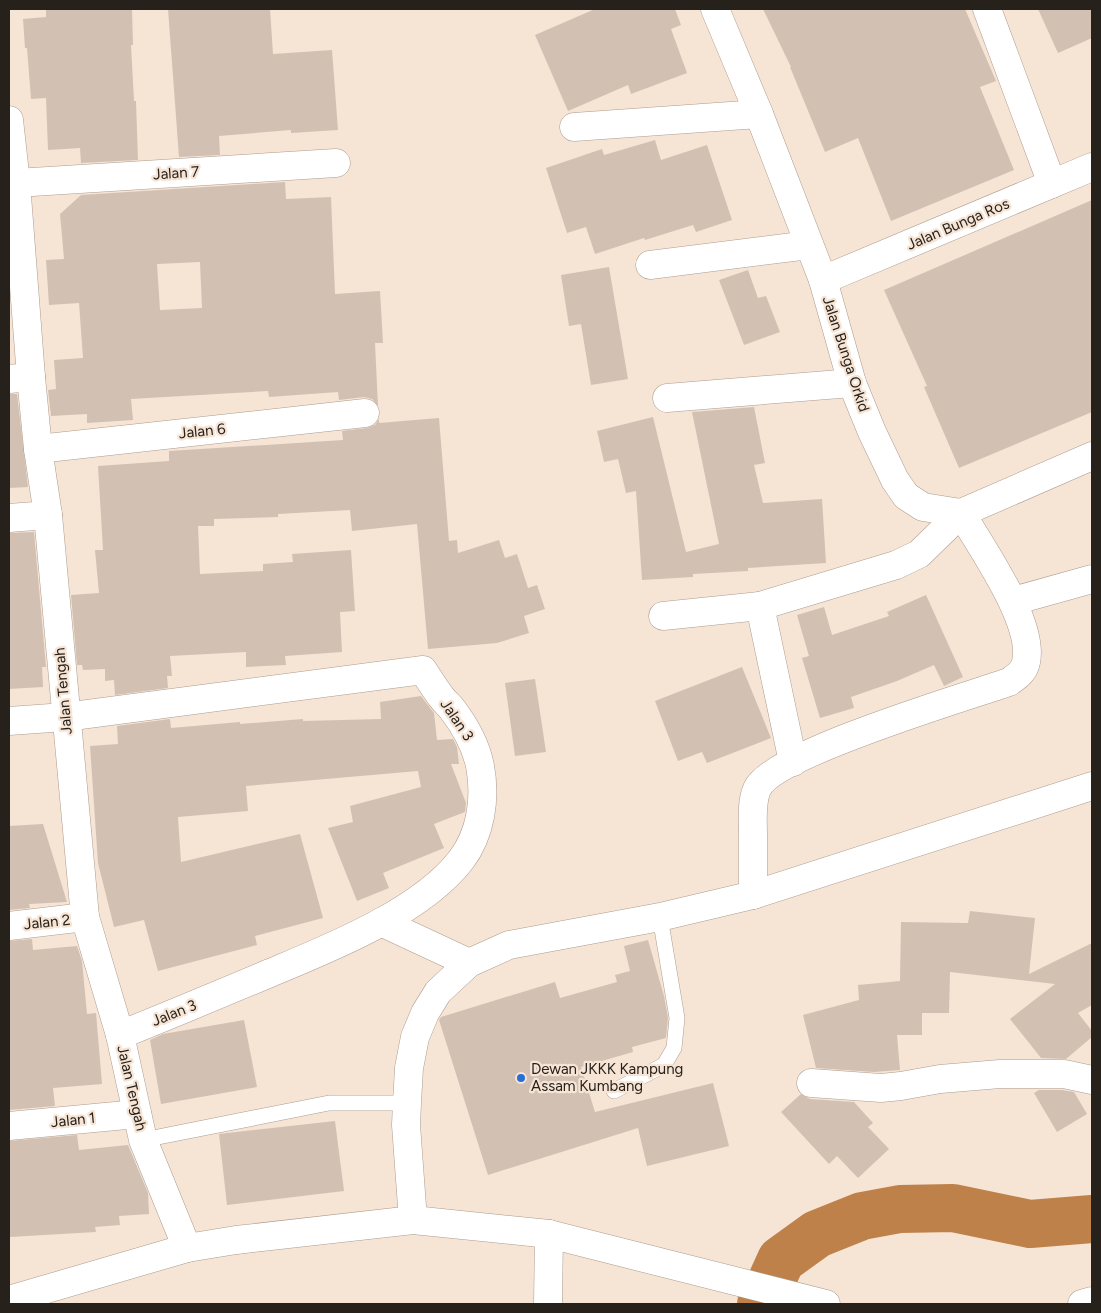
<svg xmlns="http://www.w3.org/2000/svg" width="1101" height="1313" viewBox="0 0 1101 1313" font-family="Figtree,sans-serif">
<rect width="100%" height="100%" fill="#f6e4d5"/>
<g fill="none" stroke-linecap="round" stroke-linejoin="round">
<!-- river -->
<polyline stroke="#be814a" stroke-width="48" points="761,1304 781,1260 817,1234 862,1216 900,1209 953,1208 1030,1224 1092,1219"/>
</g>
<!-- building -->
<g fill="#d2c1b3" fill-rule="evenodd">
<polygon points="46,9 132,9 133,45 131,45 134,101 136,101 138,160 81,163 80,148 48,150 46,98 31,99 27,48 25,48 23,19 46,17"/>
<polygon points="168,9 270,9 273,54 332,50 338,130 291,133 291,130 219,136 220,155 179,157"/>
<polygon points="595,9 675,9 681,25 671,29 687,73 631,94 628,85 568,111 535,35"/>
<polygon points="763,9 965,9 996,81 980,87 1014,170 891,221 858,138 825,152 790,67 791,67"/>
<polygon points="1038,9 1092,9 1092,38 1058,53"/>
<polygon points="655,140 661,160 707,145 732,220 696,232 693,225 645,240 644,238 595,254 586,227 567,233 546,168 602,149 604,155"/>
<path d="M 285,182 L 286,199 L 331,197 L 335,294 L 380,291 L 383,343 L 375,343 L 378,406 L 372,399 L 364,397 L 339,400 L 338,392 L 269,397 L 268,391 L 131,399 L 133,420 L 87,423 L 87,414 L 51,416 L 48,390 L 56,389 L 54,360 L 83,358 L 79,303 L 49,305 L 46,260 L 64,259 L 60,214 L 81,195 ZM 200,262 L 202,308 L 160,310 L 157,264 Z"/>
<polygon points="1092,200 1092,412 959,468 924,387 927,386 884,290"/>
<polygon points="609,267 628,379 591,385 581,324 569,326 561,275"/>
<polygon points="748,270 758,298 766,296 780,332 744,345 719,280"/>
<polygon points="9,394 17,394 28,487 9,488"/>
<polygon points="754,407 765,463 754,465 763,503 822,499 826,563 748,568 748,571 693,574 693,577 642,580 636,491 626,493 618,459 604,462 597,431 653,417 686,552 719,544 692,412"/>
<polygon points="439,418 449,541 457,540 458,553 499,540 505,558 517,554 528,588 537,585 545,609 524,616 529,633 497,643 428,649 417,524 352,531 350,510 278,514 278,517 214,519 214,526 198,526 200,574 263,571 263,564 293,562 292,554 351,550 355,611 340,612 342,652 285,656 286,665 246,667 246,652 170,656 172,676 167,676 168,688 115,695 114,680 105,681 105,669 83,670 82,665 77,665 71,595 99,593 95,550 103,550 98,466 169,461 169,451 343,440 342,431 367,428 375,425 379,419 379,423"/>
<polygon points="34,532 46,667 42,667 43,687 9,689 9,533"/>
<polygon points="926,595 963,677 944,686 934,665 897,681 851,697 854,708 820,718 802,658 809,656 797,615 824,607 832,635 889,616 887,612"/>
<polygon points="742,667 771,738 707,763 702,752 678,761 655,701"/>
<polygon points="535,679 546,752 515,756 505,683"/>
<polygon points="421,696 434,713 437,740 453,739 457,747 459,764 451,764 466,803 465,812 434,824 444,848 383,873 389,888 357,901 328,828 353,822 350,806 421,787 418,771 246,786 248,811 178,817 181,862 300,834 323,918 255,936 257,945 158,971 144,920 114,927 98,863 90,746 118,744 117,726 170,719 171,728 240,722 240,724 303,719 303,721 381,719 380,702"/>
<polygon points="43,824 67,902 29,904 30,908 9,910 9,826"/>
<polygon points="970,911 1035,918 1029,974 1092,943 1092,1005 1078,1013 1092,1031 1092,1037 1066,1059 1041,1058 1010,1019 1055,984 950,972 949,1013 922,1013 922,1035 897,1035 900,1070 874,1072 816,1068 803,1015 859,1000 858,985 900,981 901,922 968,923"/>
<polygon points="32,939 33,950 77,946 82,961 87,1014 96,1013 102,1084 53,1088 55,1106 9,1110 9,941"/>
<polygon points="648,940 664,996 668,1018 666,1038 632,1047 633,1052 581,1067 595,1112 713,1083 729,1146 647,1166 638,1128 488,1175 439,1020 441,1017 555,982 560,998 617,982 615,975 630,971 624,946"/>
<polygon points="244,1020 257,1087 161,1104 150,1040 163,1034"/>
<polygon points="1039,1090 1062,1090 1074,1092 1087,1114 1057,1132 1034,1093"/>
<polygon points="801,1094 810,1099 854,1102 873,1123 868,1127 889,1149 858,1178 837,1156 829,1164 781,1112"/>
<polygon points="335,1121 344,1191 227,1205 219,1134"/>
<polygon points="77,1135 79,1150 128,1145 148,1193 149,1214 119,1216 120,1225 95,1227 96,1232 10,1237 9,1141"/>
</g>
<g fill="none" stroke-linecap="round" stroke-linejoin="round">
<defs>
<g id="service">
<polyline points="614,1091 664,1065 674,1048 677,1018 660,917"/>
<polyline points="143,1140 329,1103 407,1103"/>
</g>
<g id="minor">
<path d="M 715,9 L 759,114 L 823,280 L 852,383 L 872,432 L 895,480 L 906,496 L 923,507 L 961,513 C 981,547 1035,623 1026,662 C 1024,672 1017,676 1009,682 C 965,697 773,754 757,789 C 751,803 753,820 753,834 C 753,854 753,875 753,895"/>
<polyline points="987,9 1052,184"/>
<polyline points="9,120 16,183 31,377 38,449 48,515 85,917 120,1035 143,1140 187,1248"/>
<polyline points="574,127 759,114"/>
<polyline points="16,183 336,163"/>
<polyline points="650,265 809,245"/>
<polyline points="823,280 1092,167"/>
<polyline points="9,379 31,377"/>
<polyline points="667,398 852,383"/>
<polyline points="38,449 365,413"/>
<polyline points="9,518 48,515"/>
<polyline points="1013,601 1092,579"/>
<polyline points="760,606 793,762"/>
<polyline points="663,616 760,606 896,565 919,554 961,513 1092,456"/>
<path d="M 9,721 L 65,717 L 423,670 C 429,679 435,689 442,698 C 445,702 449,705 452,709 C 465,726 476,746 480,766 C 486,798 481,834 461,860 C 421,912 330,948 270,973 C 220,994 170,1015 120,1035"/>
<polyline points="381,922 469,963"/>
<polyline points="9,926 85,917"/>
<polyline points="811,1083 881,1088 901,1086 940,1079 1000,1074 1064,1074 1092,1080"/>
<polyline points="9,1126 137,1114"/>
<polyline points="413,1220 406,1125 407,1103 409,1068 415,1037 425,1013 438,992 469,963 509,945 660,917 753,895 1092,786"/>
<polyline points="548,1304 549,1234"/>
</g>
<g id="secondary">
<polyline points="9,1300 187,1248 236,1240 413,1220 549,1234 826,1304"/>
<polyline points="1082,1304 1092,1301"/>
</g>
</defs>
<!-- service casing -->
<use href="#service" stroke="#ad9c8f" stroke-width="16"/>
<!-- minor casing -->
<use href="#minor" stroke="#ad9c8f" stroke-width="29"/>
<!-- secondary casing -->
<use href="#secondary" stroke="#ad9c8f" stroke-width="29"/>
<!-- service -->
<use href="#service" stroke="#fff" stroke-width="15"/>
<!-- minor -->
<use href="#minor" stroke="#fff" stroke-width="28"/>
<!-- secondary -->
<use href="#secondary" stroke="#fff" stroke-width="28"/>
</g>
<!-- markers -->
<circle fill="#246fda" stroke="#f6e4d5" stroke-width="2" cx="521" cy="1078" r="5"/>
<g text-anchor="middle" dominant-baseline="central" stroke-width="4.5" stroke-linejoin="round" paint-order="stroke">
<!-- street labels -->
<g font-size="15" fill="#27211b" stroke="#f6e4d5">
<text transform="translate(176 173) rotate(-4)">Jalan 7</text>
<text transform="translate(958 224) rotate(-23)">Jalan Bunga Ros</text>
<text transform="translate(846 354) rotate(72)">Jalan Bunga Orkid</text>
<text transform="translate(202 431) rotate(-6)">Jalan 6</text>
<text transform="translate(63 691) rotate(-95)">Jalan Tengah</text>
<text transform="translate(457 720) rotate(56)">Jalan 3</text>
<text transform="translate(47 922) rotate(-6)">Jalan 2</text>
<text transform="translate(174 1013) rotate(-22)">Jalan 3</text>
<text transform="translate(132 1088) rotate(77)">Jalan Tengah</text>
<text transform="translate(73 1120) rotate(-6)">Jalan 1</text>
</g>
<!-- poi labels -->
<g font-size="15" fill="#27211b" stroke="#f6e4d5" text-anchor="start">
<text x="531" y="1069">Dewan JKKK Kampung<tspan x="531" dy="17">Assam Kumbang</tspan></text>
</g>
</g>
<!-- border -->
<rect width="1101" height="1313" fill="none" stroke="#27211b" stroke-width="20"/>
</svg>
